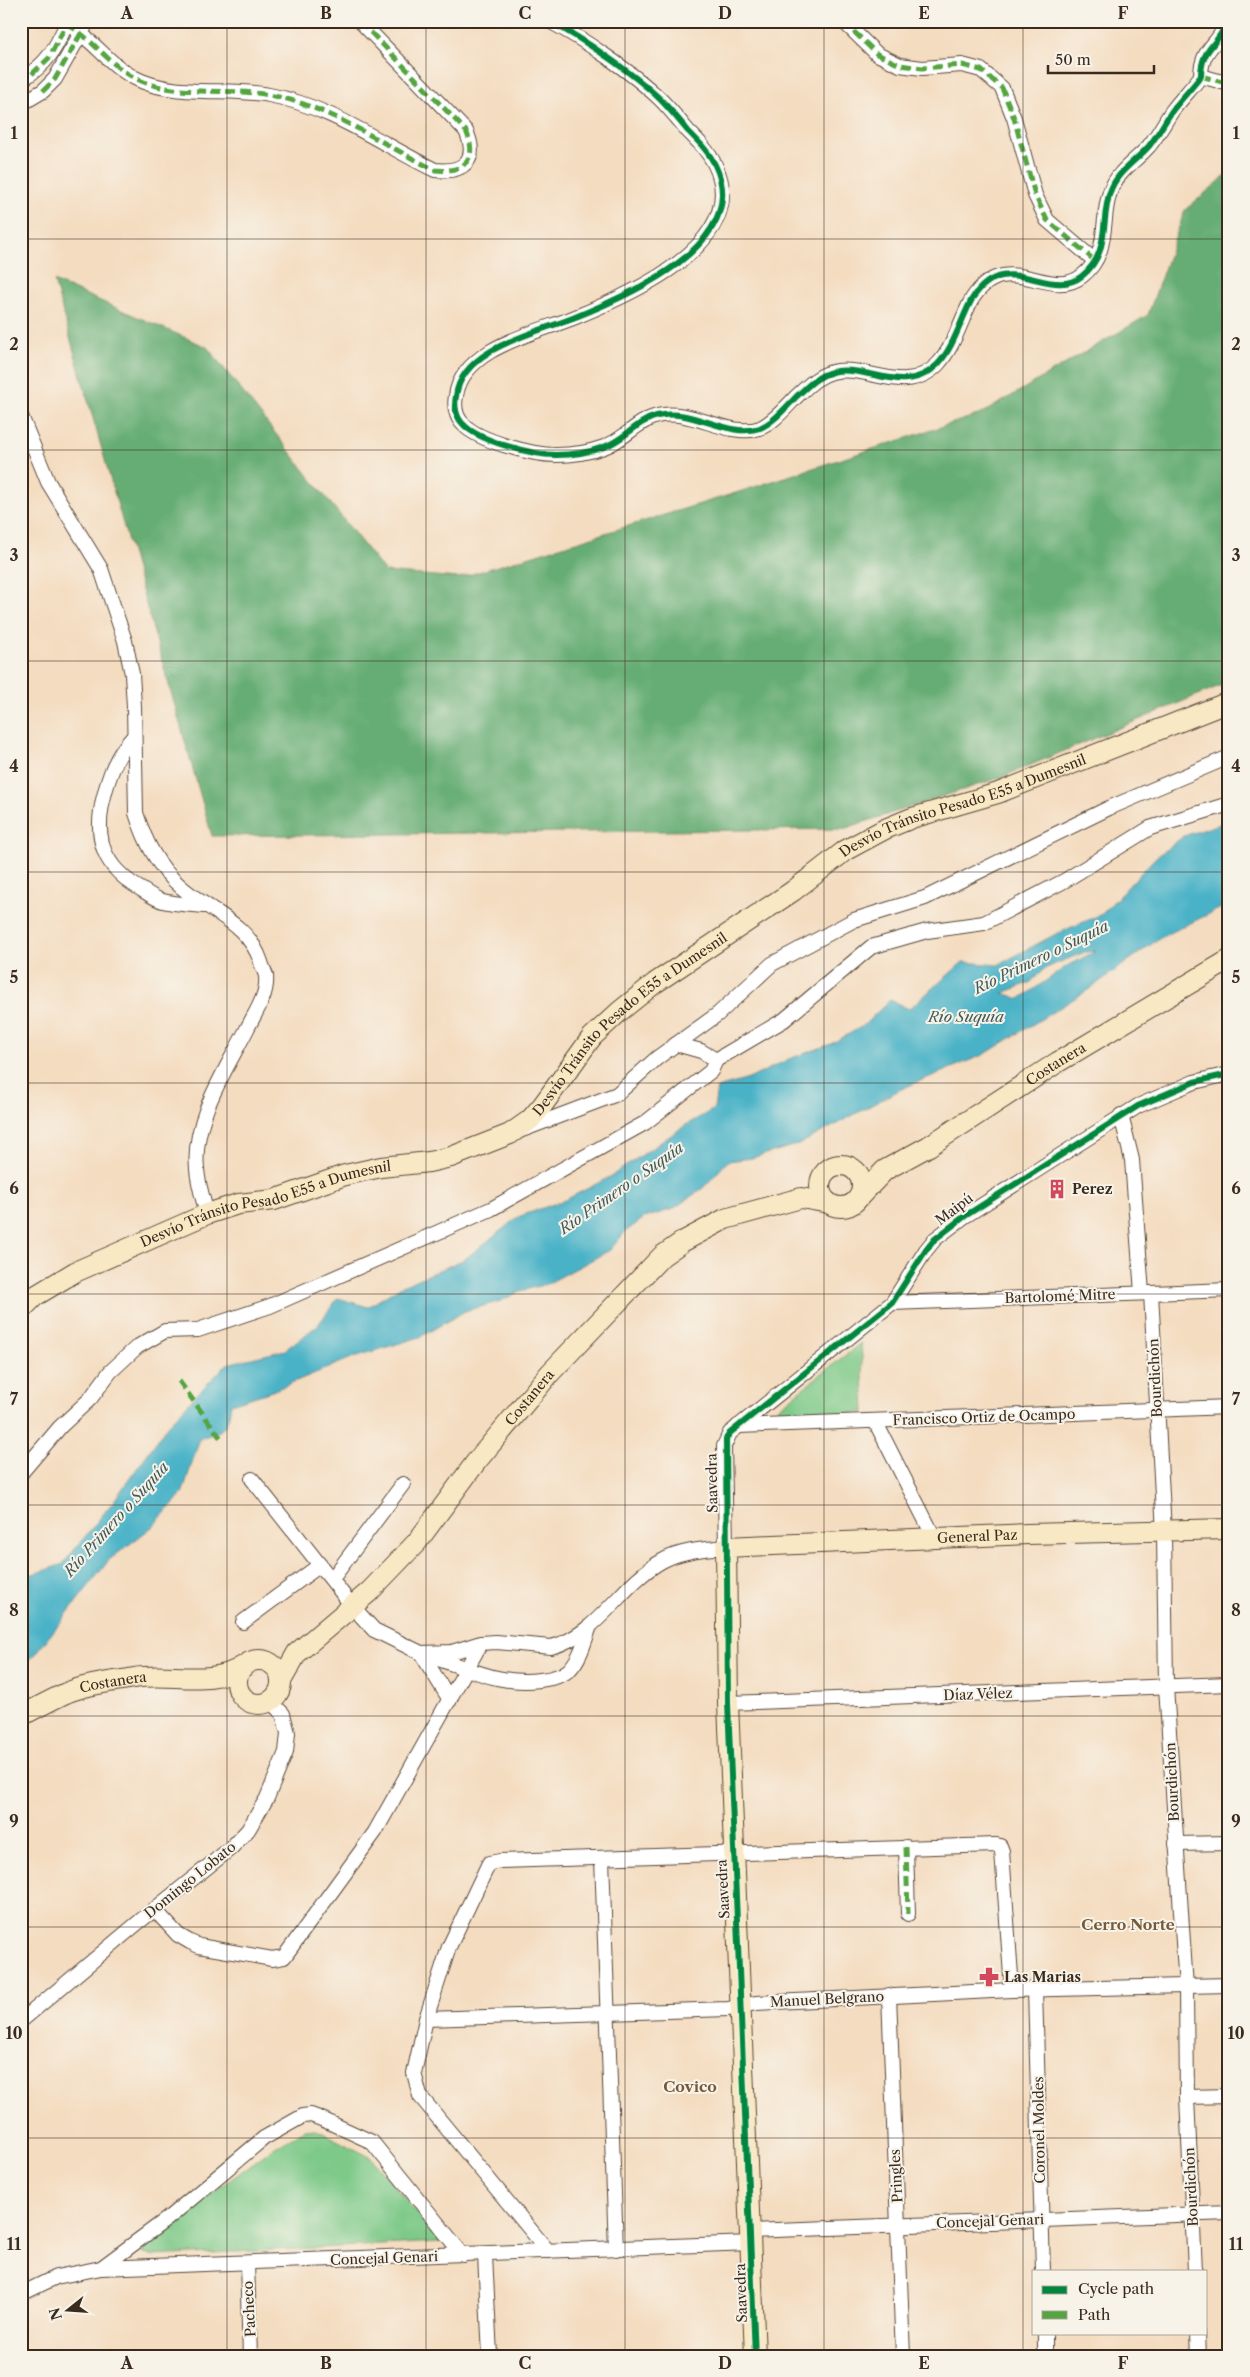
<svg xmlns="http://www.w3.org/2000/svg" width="1250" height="2377" viewBox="0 0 1250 2377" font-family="'Libre Caslon Text',serif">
<rect width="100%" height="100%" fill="#f7f3e8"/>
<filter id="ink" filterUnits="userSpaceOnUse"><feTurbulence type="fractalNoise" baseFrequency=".02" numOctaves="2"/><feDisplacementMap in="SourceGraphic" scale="10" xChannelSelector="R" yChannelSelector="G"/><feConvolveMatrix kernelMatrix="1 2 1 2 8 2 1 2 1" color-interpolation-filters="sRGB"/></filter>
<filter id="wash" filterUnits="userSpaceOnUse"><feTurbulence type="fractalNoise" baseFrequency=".0096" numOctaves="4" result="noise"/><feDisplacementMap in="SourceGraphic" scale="20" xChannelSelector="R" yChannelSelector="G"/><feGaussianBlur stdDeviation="1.12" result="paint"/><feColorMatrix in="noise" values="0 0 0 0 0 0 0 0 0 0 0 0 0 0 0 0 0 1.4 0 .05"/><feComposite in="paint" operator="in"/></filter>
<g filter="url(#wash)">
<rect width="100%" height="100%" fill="#f4dcc0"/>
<!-- green -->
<g fill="#7dc988" stroke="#5c7a53">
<polygon points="861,1343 865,1412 786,1418 777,1415 779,1407"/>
<polygon points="315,2129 370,2157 441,2242 150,2256 143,2253 145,2243 272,2149 304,2130"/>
</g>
<!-- forest -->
<polygon fill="#66ad74" stroke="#506c49" points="1229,173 1229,682 1002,777 843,829 212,836 54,281 207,347 385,572 459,578 739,492 981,414 1148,315 1185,210"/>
<!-- water -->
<path fill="#49b2c7" stroke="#426e72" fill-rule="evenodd" d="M 1229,819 L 1229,904 L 1160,938 L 1088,990 L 985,1054 L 901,1089 L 800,1144 L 752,1158 L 728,1161 L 703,1188 L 673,1209 L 644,1218 L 625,1232 L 610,1250 L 547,1284 L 520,1291 L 501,1301 L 465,1311 L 420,1337 L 354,1357 L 272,1391 L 231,1404 C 227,1430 224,1431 200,1438 L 182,1494 L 152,1527 L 109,1560 L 34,1656 L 21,1665 L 21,1578 L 63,1564 L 113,1502 L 171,1421 L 227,1364 L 285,1350 L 318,1325 L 338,1298 L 368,1307 L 400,1287 L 465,1259 L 518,1217 L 565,1200 L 610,1177 L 686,1125 L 714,1109 L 717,1088 L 749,1079 L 789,1059 L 831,1044 L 863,1026 L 890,1000 L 909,1009 L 963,962 L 998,965 L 1056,934 L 1102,914 L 1156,857 L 1184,836 L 1223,823 ZM 1096,951 L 1067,966 L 1020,999 L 1003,993 L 1031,982 L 1044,969 L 1060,962 L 1085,952 Z"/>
</g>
<g filter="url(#ink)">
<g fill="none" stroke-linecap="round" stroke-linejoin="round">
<defs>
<g id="street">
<path d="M 549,21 C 582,38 633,73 660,99 C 670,109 679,120 688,131 C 698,141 709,152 715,165 C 753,243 628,296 573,318 C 536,333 462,348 456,396 C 454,406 456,417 463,424 C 478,441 533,455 556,455 C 571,455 590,452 604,447 C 624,440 637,421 657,416 C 691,407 728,439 760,428 C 774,422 786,407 797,396 C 808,386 817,376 832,372 C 866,363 905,398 938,364 C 954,347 961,319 972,299 C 1006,246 1049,302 1082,276 C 1111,253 1100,220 1110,192 C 1117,171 1136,161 1149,146 C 1158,135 1164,123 1172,111 C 1181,99 1192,88 1201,76 C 1201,46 1220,46 1226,21"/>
<polyline points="843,21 877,54 900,65 922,68 962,65 981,70 1002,88 1014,118 1035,195 1047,220 1094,260"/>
<path d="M 67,24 C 92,38 109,65 135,78 C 173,98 227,87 269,95 C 330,106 381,144 435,170 C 464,173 479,160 466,131 L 360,21"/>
<polyline points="1201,76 1229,84"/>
<path d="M 21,80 C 48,64 55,49 68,21"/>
<polyline points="21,104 43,91 55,79 88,21"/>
<path d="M 21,416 L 48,482 L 101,569 L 125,641 L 132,674 L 134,706 L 136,813 C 145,841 157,866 180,886 C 209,912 248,922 261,962 C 262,966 265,972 266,976 C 268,995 255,1013 247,1029 C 225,1072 192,1119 197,1169 C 198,1184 203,1199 207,1214"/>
<path d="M 134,736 C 116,755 109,775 103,800 C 94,840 104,867 139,888 C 146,892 155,899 163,901 C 176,904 191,905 205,906"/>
<polyline points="676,1044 701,1051 716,1060"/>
<polyline points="1121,1115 1132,1160 1142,1293"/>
<polyline points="522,1130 617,1094 657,1058 718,1014 772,964 854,920 925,898 1109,808 1229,757"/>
<polyline points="1151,1293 1164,1532 1166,1687 1186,1987 1187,2097 1195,2271"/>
<polyline points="892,1303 1229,1290"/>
<polyline points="875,1421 935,1539"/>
<polyline points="738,1426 1229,1407"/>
<polyline points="21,1473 60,1427 90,1399 110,1372 137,1347 165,1331 198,1330 270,1306 491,1209 645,1123 711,1071 716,1060 784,1020 871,947 927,931 984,923 1064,881 1150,828 1229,804"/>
<path d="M 252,1479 L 353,1607 L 374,1630 L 421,1653 L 452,1652 L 481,1643 L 496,1642 L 551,1647 C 600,1634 619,1585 662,1561 C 681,1550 705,1549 726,1547 L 724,1446 L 730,1433 L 892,1303 L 926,1250 L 935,1239 L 965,1216 L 1138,1106 L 1194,1082 L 1229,1074"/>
<polyline points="332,1579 403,1484"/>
<polyline points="243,1622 320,1565"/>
<polyline points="421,1653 450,1700"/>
<path d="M 432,1657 C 472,1669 497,1685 540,1680 C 549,1679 562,1676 569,1670 C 580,1659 584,1643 589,1629"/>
<polyline points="728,1703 1229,1684"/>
<polyline points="1176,1844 1229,1843"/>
<polyline points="906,1847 908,1914"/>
<polyline points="602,1858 616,2249"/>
<polyline points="155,1910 178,1935 190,1942 199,1946 272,1959 284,1957 375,1832 481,1643"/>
<polyline points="1035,1989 1043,2271"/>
<polyline points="889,1995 903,2356"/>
<polyline points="426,2019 728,2009 756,2003 1012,1990 1229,1985"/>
<polyline points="21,2021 140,1921 231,1848 248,1830 267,1798 286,1752 288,1733 283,1714 270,1701"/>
<polyline points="1187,2097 1229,2096"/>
<polyline points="751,2231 1229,2213"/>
<polyline points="548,2251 420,2096 414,2073 426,2019 449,1947 489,1863 500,1861 996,1845 1000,1846 1002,1851 1012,1990"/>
<polyline points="485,2255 490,2356"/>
<polyline points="247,2263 250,2356"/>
<polyline points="101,2268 167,2219 264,2138 303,2116 311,2115 324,2120 372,2142 463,2255"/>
<polyline points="21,2294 56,2277 101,2268 751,2243"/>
<polyline points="1045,2333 1045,2356"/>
<polyline points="1197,2333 1198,2356"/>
</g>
<g id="secondary">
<circle cx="841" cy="1186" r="21"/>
<path id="s1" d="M 858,1198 L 885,1170 L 929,1146 L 1058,1062 L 1229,960"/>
<path id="s2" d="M 21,1310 L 35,1296 L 75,1272 L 207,1214 L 238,1204 L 274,1200 L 345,1175 L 381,1167 L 429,1162 L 451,1157 L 510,1134 L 530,1120 L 542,1106 L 592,1037 L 620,1011 L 655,983 L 793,891 L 846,850 L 885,829 L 912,818 L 998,793 L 1229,702"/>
<circle cx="259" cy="1682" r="22"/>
<path id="s3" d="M 281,1681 L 297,1653 L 369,1592 L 417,1542 L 476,1462 L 550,1373 L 662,1256 L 682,1242 L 725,1219 L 801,1198 L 829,1203"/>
<path id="s4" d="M 21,1716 C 36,1708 51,1700 66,1693 C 87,1684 112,1682 134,1678 C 170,1672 212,1687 243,1666"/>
<path id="s5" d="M 755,2356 L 728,1703 L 726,1547 L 1028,1534 L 1229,1529"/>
</g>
</defs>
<!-- street casing -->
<use href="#street" stroke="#574536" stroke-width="16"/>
<!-- secondary casing -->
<use href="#secondary" stroke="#574536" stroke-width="22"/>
<!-- street -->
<use href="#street" stroke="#fff" stroke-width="14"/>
<!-- secondary -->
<use href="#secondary" stroke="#f8e8c3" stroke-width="20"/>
<!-- quiet -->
<g stroke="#54a441" stroke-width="5" stroke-dasharray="10 5" stroke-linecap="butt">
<polyline points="843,21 877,54 900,65 922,68 962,65 981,70 1002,88 1014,118 1035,195 1047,220 1094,260"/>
<path d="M 67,24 C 92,38 109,65 135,78 C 173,98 227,87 269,95 C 330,106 381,144 435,170 C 464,173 479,160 466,131 L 360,21"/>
<polyline points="32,74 49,58 68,21"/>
<polyline points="1201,76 1229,84"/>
<polyline points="43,91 55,79 88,21"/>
<polyline points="179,1381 222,1440"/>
<polyline points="906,1847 908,1914"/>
</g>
<defs>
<g id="cycleway">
<path d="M 549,21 C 582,38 633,73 660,99 C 670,109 679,120 688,131 C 698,141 709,152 715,165 C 753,243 628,296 573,318 C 536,333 462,348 456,396 C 454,406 456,417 463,424 C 478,441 533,455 556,455 C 571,455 590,452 604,447 C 624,440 637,421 657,416 C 691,407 728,439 760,428 C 774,422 786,407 797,396 C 808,386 817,376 832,372 C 866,363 905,398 938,364 C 954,347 961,319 972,299 C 1006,246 1049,302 1082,276 C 1111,253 1100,220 1110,192 C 1117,171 1136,161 1149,146 C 1158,135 1164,123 1172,111 C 1181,99 1192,88 1201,76 C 1201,46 1220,46 1226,21"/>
<polyline points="755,2356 728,1703 726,1439 730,1433 892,1303 926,1250 935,1239 965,1216 1138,1106 1194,1082 1229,1074"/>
</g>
</defs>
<!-- cycleway casing -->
<use href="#cycleway" stroke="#f7f3e8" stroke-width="9"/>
<!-- cycleway -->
<use href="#cycleway" stroke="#00873e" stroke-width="6"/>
</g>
</g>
<!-- grid -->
<path fill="none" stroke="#3b2a1e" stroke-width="1" stroke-opacity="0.55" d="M 227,21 L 227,2356M 426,21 L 426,2356M 625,21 L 625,2356M 824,21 L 824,2356M 1023,21 L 1023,2356M 21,239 L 1229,239M 21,450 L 1229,450M 21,661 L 1229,661M 21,872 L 1229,872M 21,1083 L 1229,1083M 21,1294 L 1229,1294M 21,1505 L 1229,1505M 21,1716 L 1229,1716M 21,1927 L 1229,1927M 21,2138 L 1229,2138"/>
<!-- icons -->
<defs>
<symbol id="building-bare" viewBox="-9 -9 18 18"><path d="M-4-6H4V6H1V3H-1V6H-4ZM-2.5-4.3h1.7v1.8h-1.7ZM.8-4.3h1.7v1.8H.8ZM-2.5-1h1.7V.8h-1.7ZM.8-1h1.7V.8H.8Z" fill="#d1495b" stroke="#f7f3e8" stroke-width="2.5" paint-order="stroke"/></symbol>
<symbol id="pharmacy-bare" viewBox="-9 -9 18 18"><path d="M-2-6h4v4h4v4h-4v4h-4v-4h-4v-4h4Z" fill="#d1495b" stroke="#f7f3e8" stroke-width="2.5" paint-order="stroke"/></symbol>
</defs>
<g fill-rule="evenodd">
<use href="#building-bare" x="1043" y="1175" width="28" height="28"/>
<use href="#pharmacy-bare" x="975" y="1963" width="28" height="28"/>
</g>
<g text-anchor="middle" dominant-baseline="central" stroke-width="4" stroke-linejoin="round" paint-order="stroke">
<!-- street labels -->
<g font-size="14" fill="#3b2a1e" stroke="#f7f3e8">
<text stroke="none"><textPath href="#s2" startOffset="1095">Desvío Tránsito Pesado E55 a Dumesnil</textPath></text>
<text stroke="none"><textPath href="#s2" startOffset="690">Desvío Tránsito Pesado E55 a Dumesnil</textPath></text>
<text stroke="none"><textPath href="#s1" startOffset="240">Costanera</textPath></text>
<text stroke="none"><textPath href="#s2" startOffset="270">Desvío Tránsito Pesado E55 a Dumesnil</textPath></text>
<text transform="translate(954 1209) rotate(-37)">Maipú</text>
<text transform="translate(1060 1296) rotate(-2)">Bartolomé Mitre</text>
<text transform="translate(1155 1378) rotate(-93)">Bourdichón</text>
<text stroke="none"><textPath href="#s3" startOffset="379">Costanera</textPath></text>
<text transform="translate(984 1417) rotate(-2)">Francisco Ortiz de Ocampo</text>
<text transform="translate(712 1483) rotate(-91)">Saavedra</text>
<text stroke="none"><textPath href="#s5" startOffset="1061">General Paz</textPath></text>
<text stroke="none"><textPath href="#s4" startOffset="99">Costanera</textPath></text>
<text transform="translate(978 1694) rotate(-2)">Díaz Vélez</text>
<text transform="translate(1172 1782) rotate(-93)">Bourdichón</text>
<text transform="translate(190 1880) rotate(-39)">Domingo Lobato</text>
<text transform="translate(723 1889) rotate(-93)">Saavedra</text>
<text transform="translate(827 1999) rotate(-3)">Manuel Belgrano</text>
<text transform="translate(1039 2130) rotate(-91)">Coronel Moldes</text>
<text transform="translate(896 2176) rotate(-93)">Pringles</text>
<text transform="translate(1191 2187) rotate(-93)">Bourdichón</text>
<text transform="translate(990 2221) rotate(-2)">Concejal Genari</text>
<text transform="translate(384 2258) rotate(-2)">Concejal Genari</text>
<text transform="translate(741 2293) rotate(-92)">Saavedra</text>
<text transform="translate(249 2309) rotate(-93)">Pacheco</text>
</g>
<!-- poi labels -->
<g font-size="14" font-weight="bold" fill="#3b2a1e" stroke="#f7f3e8" text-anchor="start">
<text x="1072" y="1189">Perez</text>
<text x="1004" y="1977">Las Marias</text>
</g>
<!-- water labels -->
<g font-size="15" font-style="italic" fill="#405a59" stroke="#f7f3e8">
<text transform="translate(1041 957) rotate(-26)">Río Primero o Suquía</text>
<text x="966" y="1016">Río Suquía</text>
<text transform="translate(621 1188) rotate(-35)">Río Primero o Suquía</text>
<text transform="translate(116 1519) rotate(-48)">Río Primero o Suquía</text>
</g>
<!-- neighbourhood labels -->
<g font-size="15" font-weight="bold" fill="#765938" stroke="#f7f3e8">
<text x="1128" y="1924">Cerro Norte</text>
<text x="690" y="2086">Covico</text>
</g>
</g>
<!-- margin -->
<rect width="1250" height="2377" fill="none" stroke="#f7f3e8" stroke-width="55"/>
<!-- legend -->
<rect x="1032" y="2270" width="175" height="65" fill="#f7f3e8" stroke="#aca397"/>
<rect x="1042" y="2286" width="25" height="8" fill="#00873e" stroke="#aca397"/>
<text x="1078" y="2294" font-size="15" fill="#3b2a1e">Cycle path</text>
<rect x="1042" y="2311" width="25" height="8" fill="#54a441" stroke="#aca397"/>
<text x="1078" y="2320" font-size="15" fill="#3b2a1e">Path</text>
<!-- north arrow -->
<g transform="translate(68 2310) rotate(253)" stroke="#f7f3e8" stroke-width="4" paint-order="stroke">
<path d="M0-4L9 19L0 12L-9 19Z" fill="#3b2a1e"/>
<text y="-8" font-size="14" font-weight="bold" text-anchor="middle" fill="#3b2a1e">N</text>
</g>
<!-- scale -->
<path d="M1048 65v8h106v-8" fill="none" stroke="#3b2a1e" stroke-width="2.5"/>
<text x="1055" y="65" font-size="15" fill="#3b2a1e" stroke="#f7f3e8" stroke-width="4" paint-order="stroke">50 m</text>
<rect x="28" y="28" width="1194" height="2322" fill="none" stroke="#3b2a1e" stroke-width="2"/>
<g font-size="16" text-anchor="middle" font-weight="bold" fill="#3b2a1e">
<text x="127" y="19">A</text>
<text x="326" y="19">B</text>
<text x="525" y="19">C</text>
<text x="725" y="19">D</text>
<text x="924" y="19">E</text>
<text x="1123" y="19">F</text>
<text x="14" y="139">1</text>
<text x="1236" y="139">1</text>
<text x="14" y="350">2</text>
<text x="1236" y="350">2</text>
<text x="14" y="561">3</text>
<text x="1236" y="561">3</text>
<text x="14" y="772">4</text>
<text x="1236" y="772">4</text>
<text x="14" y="983">5</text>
<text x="1236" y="983">5</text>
<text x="14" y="1194">6</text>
<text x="1236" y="1194">6</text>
<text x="14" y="1405">7</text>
<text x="1236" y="1405">7</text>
<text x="14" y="1616">8</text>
<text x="1236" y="1616">8</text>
<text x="14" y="1827">9</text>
<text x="1236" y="1827">9</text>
<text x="14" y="2039">10</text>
<text x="1236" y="2039">10</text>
<text x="14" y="2250">11</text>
<text x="1236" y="2250">11</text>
<text x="127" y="2369">A</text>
<text x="326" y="2369">B</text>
<text x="525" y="2369">C</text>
<text x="725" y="2369">D</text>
<text x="924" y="2369">E</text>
<text x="1123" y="2369">F</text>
</g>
</svg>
